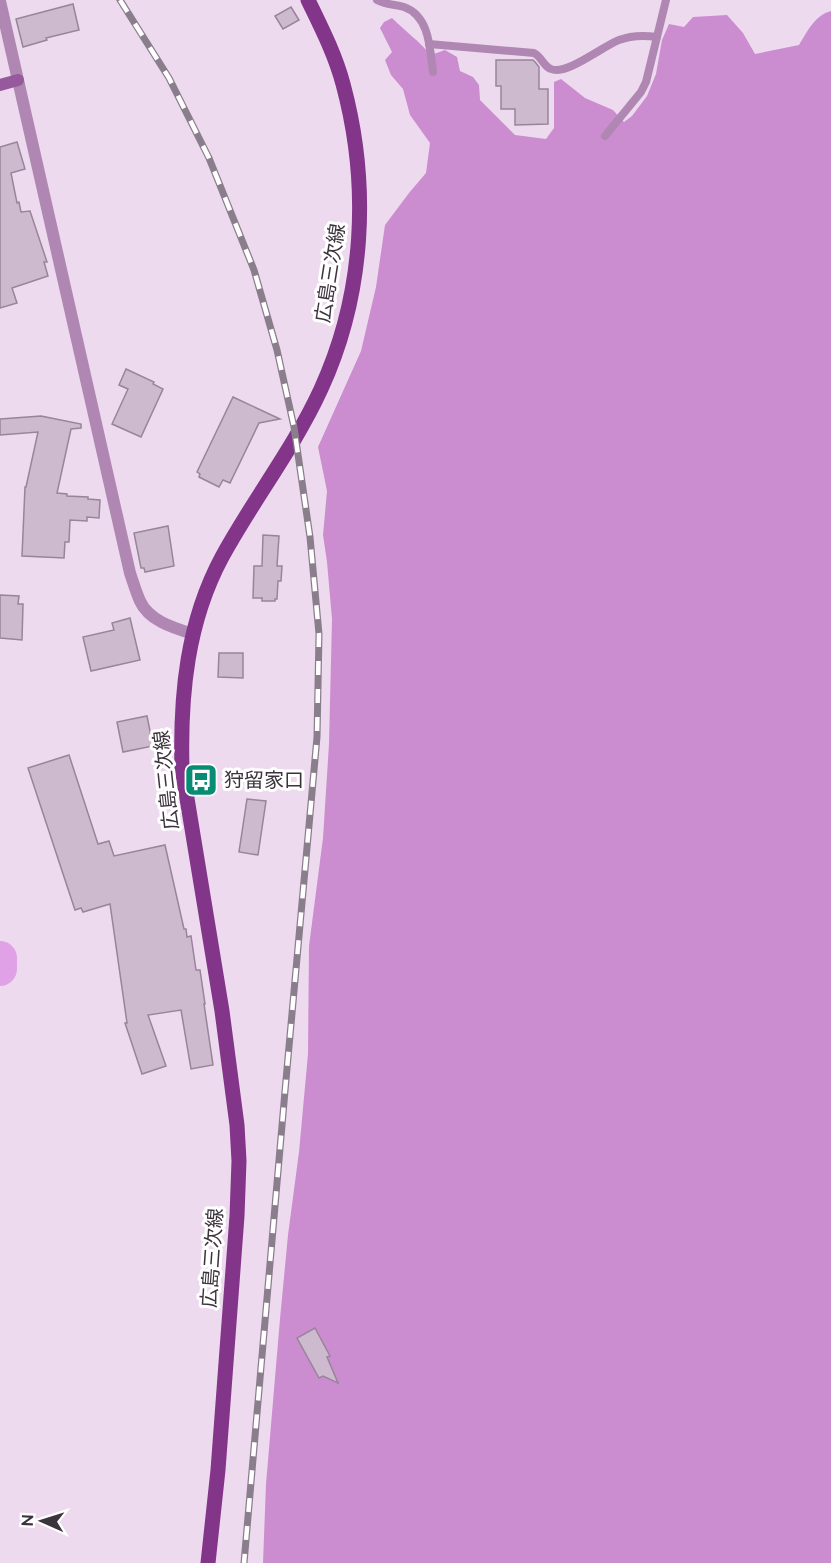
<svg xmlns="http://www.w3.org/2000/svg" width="831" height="1563" viewBox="0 0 831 1563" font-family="Raleway,'Noto Sans JP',sans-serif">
<rect width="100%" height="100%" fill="#eedaef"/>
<!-- forest -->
<path fill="#cb8cd0" d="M 831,11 L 831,1563 L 263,1563 L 266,1484 L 280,1319 L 288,1235 L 299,1152 L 308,1054 L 309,946 L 323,838 L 329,744 L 332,619 L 327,562 L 323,535 L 327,491 L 318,447 L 361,351 L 376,287 L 385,225 L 409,193 L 426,173 L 430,143 L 410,115 L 403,89 L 391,75 L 385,60 L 392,52 L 380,28 L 384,22 L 392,18 C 405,31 419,41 431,55 L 445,50 L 457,57 L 460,71 L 473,77 L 479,85 L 480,100 L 515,135 L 546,139 L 554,128 L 554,82 L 561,79 L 585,98 L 613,110 L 624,122 L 632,116 L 647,96 L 656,74 L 662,40 L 669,24 L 684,27 L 693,17 L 727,15 L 743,33 L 755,54 L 799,45 C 807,32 815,15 831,11 Z"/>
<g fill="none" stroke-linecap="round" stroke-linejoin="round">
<!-- river -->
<polyline stroke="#e1a1e6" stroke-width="34" points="0,958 0,969"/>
</g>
<!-- building -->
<g fill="#cebacf" stroke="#988599" stroke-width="1.5">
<polygon points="73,4 79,30 46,38 47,40 23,47 16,19"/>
<polygon points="291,7 299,20 283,29 275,16"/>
<polygon points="496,60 533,60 536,63 539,67 539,89 548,89 548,124 515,125 515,109 501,109 501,86 496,86"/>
<polygon points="17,142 25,169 11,173 17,203 19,202 21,212 30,211 47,262 44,262 48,276 12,288 17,303 0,308 0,147"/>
<polygon points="126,369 154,382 153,384 163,389 141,437 112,424 128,389 119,385"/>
<polygon points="233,397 280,419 259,423 230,483 223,480 219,487 199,477 200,474 197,472"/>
<polygon points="41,416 81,424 81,428 71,429 57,493 67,494 67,496 88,497 88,499 100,500 99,518 87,517 87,521 70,520 69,542 65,542 64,558 22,556 25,487 26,487 38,432 0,435 0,419"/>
<polygon points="168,526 174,566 145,572 144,568 141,568 134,533"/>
<polygon points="263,535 279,536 277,566 282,566 281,581 278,581 277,599 275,599 275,601 262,601 262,598 253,598 254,566 262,566"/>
<polygon points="0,595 19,596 18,604 23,604 22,640 0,638"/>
<polygon points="130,618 140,660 91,671 83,637 114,630 112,623"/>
<polygon points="219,653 243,653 243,678 218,677"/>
<polygon points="147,716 153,746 123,752 117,722"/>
<polygon points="69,755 98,844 109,841 114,856 165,845 184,929 186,929 187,937 191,936 196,970 200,970 205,1004 204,1004 213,1065 191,1069 181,1010 148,1015 166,1066 142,1074 125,1023 127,1023 110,904 83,912 81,908 75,910 28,768"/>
<polygon points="247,799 266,801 258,855 239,852"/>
<polygon points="315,1328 330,1356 327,1357 338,1383 323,1376 319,1378 297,1338"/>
</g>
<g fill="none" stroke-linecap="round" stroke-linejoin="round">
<!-- lane -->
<g stroke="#b087b3" stroke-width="8">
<path d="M 377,0 C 386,5 395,4 404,7 C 430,16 430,50 433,72"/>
<path d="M 429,44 L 534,53 C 542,57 543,66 551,69 C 566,76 603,46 619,40 C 632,35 643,35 657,37"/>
<polyline points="605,136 641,92 646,82 666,0"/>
</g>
<!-- street -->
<path stroke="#b087b3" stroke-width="12" d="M 0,1 L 130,573 C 133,582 136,592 140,601 C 149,621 174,628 193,634"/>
<!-- secondary -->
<polyline stroke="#96599b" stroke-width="12" points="0,85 18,80"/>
<!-- primary -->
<path stroke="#823589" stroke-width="15" d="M 208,1563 L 218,1470 L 237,1216 L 239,1161 L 237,1125 L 222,1011 L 182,768 C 180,695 187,622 222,557 C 253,500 294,448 321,389 C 365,293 370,184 343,84 C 335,54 321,27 308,0"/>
<defs>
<polyline id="rail" points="120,0 169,78 209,158 254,270 277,350 294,427 310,537 319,634 317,737 285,1091 244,1563"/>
</defs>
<!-- rail casing -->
<use href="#rail" stroke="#8b7e8c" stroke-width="7"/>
<!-- rail -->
<use href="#rail" stroke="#fff" stroke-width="4.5" stroke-dasharray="14" stroke-linecap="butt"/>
</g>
<!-- icons -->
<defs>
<symbol id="bus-square" viewBox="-11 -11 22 22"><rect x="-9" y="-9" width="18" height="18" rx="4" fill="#078d74" stroke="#fff"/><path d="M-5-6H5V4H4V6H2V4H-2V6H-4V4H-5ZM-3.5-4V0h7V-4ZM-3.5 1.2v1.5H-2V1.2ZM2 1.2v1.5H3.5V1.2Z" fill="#fff"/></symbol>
</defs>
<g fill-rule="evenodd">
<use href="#bus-square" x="182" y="761" width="38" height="38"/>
</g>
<g text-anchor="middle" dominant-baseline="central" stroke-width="6" stroke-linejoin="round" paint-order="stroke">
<!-- street labels -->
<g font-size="20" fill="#3c343c" stroke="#fff">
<text transform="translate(330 273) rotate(-81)">広島三次線</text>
<text transform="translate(166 780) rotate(-96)">広島三次線</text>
<text transform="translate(212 1258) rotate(-86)">広島三次線</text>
</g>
<!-- poi labels -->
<g font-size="20" fill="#3c343c" stroke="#fff" text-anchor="start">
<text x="224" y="780">狩留家口</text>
</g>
</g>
<!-- north arrow -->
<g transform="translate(42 1521) rotate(273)" stroke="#ffffff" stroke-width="4.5" paint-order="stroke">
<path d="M0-4.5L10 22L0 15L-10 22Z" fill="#3c343c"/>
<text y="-9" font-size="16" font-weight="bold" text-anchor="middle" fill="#3c343c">N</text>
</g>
</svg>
